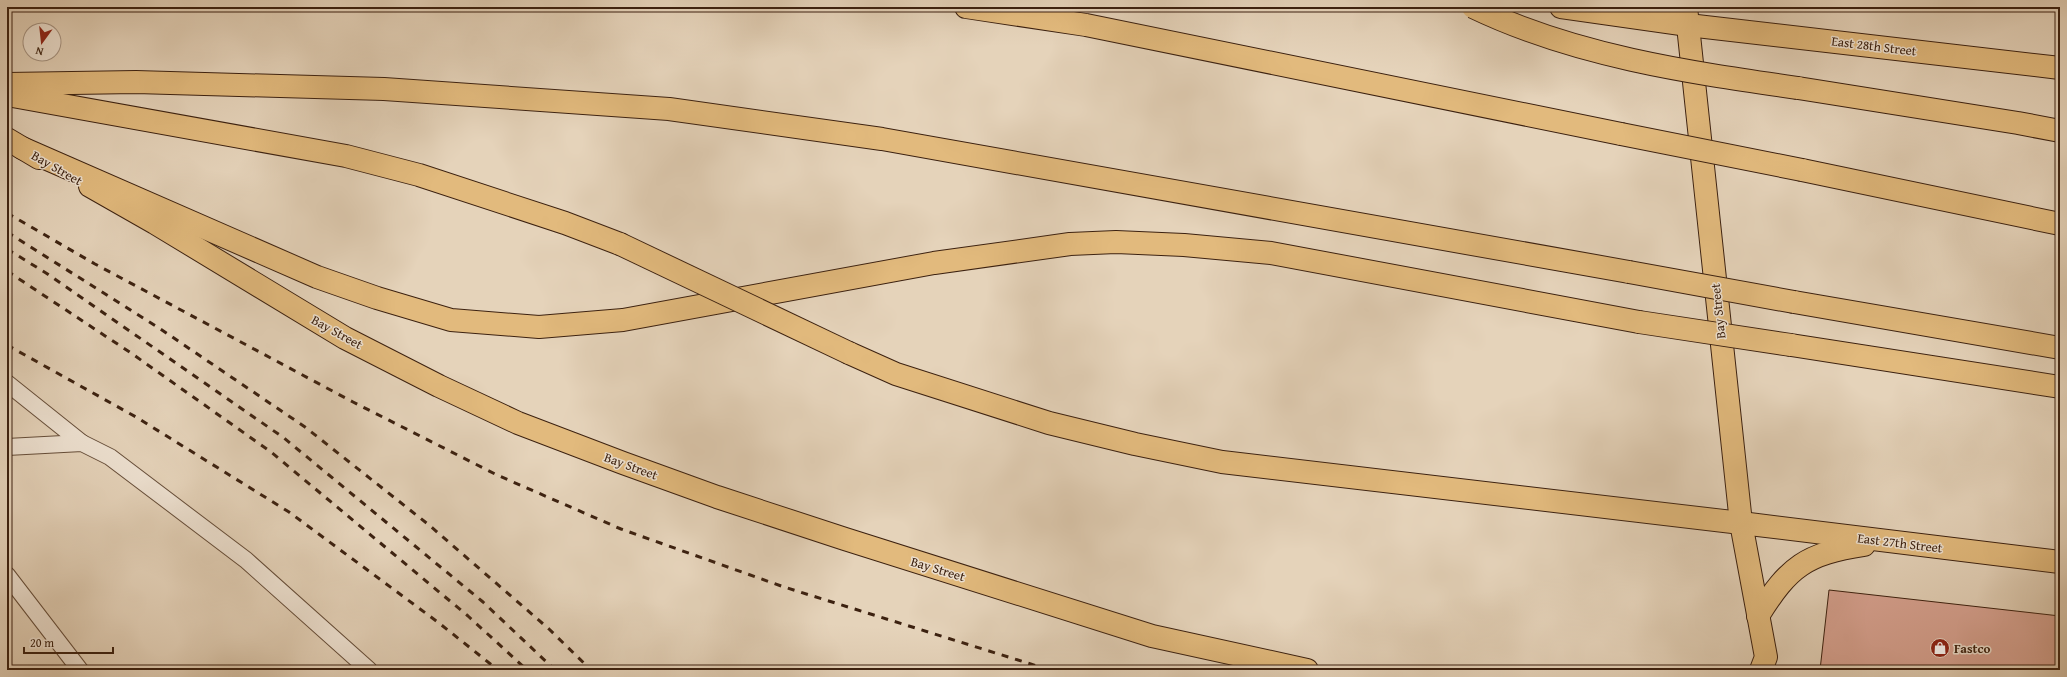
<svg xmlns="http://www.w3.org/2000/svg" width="2067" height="677" viewBox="0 0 2067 677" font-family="'Gentium Book Plus',serif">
<rect width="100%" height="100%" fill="#e5d3ba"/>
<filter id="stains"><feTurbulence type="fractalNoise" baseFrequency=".005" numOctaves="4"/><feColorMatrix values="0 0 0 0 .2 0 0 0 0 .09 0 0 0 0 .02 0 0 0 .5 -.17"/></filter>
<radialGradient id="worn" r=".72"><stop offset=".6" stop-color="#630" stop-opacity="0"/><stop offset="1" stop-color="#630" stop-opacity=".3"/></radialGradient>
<!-- building -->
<polygon fill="#d8a392" stroke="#3c2110" points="1829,590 2060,616 2055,670 1820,670"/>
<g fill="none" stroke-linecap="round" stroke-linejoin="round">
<defs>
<g id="service">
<polyline points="7,383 82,443"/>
<polyline points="7,447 82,443 110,457 246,560 369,670"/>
<polyline points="7,575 80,670"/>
</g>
<g id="primary">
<polyline points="1686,7 1741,523 1766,657 1761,670"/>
<polyline points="1674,22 1688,25 2060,68"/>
<polyline points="7,139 39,158"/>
<polyline points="90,186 155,223 345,338 439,386 518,423 623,463 717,497 845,539 1152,636 1307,670"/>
<polyline points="1741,523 2060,562"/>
<path d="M 1758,616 C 1789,566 1806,554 1864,545"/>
</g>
<g id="motorway">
<polyline points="966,7 1086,25 1621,134"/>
<polyline points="1561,7 1688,25"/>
<polyline points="7,84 136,82 384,89 669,109 882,139 1629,272"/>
<polyline points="1798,88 2018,123 2060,131"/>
<polyline points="7,95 346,156 419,175 565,223 620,244"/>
<polyline points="22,148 317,277 377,298 451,320 539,327 623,320 934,263 1070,244 1116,242 1184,245 1271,253 1639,322"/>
<polyline points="1802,170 2060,224"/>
<polyline points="1794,302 2060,348"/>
<polyline points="1791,345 2060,387"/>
<polyline points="849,353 896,374 1049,423 1135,444 1222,462 1741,523"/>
</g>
</defs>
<!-- service casing -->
<use href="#service" stroke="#664e3a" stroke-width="18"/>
<!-- primary casing -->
<use href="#primary" stroke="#3c2110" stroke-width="24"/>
<!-- motorway casing -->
<use href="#motorway" stroke="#3c2110" stroke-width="24"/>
<!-- service -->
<use href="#service" stroke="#eee2d2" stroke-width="16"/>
<!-- primary -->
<use href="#primary" stroke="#e2ba7d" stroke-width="22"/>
<!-- motorway -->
<use href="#motorway" stroke="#e2ba7d" stroke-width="22"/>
<!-- rail -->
<g stroke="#3c2110" stroke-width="3" stroke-dasharray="7 7" stroke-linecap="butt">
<polyline points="7,213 95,264 353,402 497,475 621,529 784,587 1050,670"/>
<polyline points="7,232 159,328 305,427 429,525 549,629 591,670"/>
<polyline points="7,249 46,273 284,438 483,602 555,670"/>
<polyline points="7,271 131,353 271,452 468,616 527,670"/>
<polyline points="7,345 136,417 289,512 439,623 498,670"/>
</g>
<defs>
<g id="motorway-bridge">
<path d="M 1473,7 C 1575,56 1687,72 1798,88"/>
<polyline points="1621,134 1802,170"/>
<polyline points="620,244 849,353"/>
<polyline points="1629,272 1794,302"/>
<polyline points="1639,322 1791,345"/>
</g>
</defs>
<!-- motorway-bridge casing -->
<use href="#motorway-bridge" stroke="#3c2110" stroke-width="24" stroke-linecap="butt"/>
<!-- motorway-bridge -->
<use href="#motorway-bridge" stroke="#e2ba7d" stroke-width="22"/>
</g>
<!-- icons -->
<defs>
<symbol id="shop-disc" viewBox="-11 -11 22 22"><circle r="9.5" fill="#8f2418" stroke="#eee2d2"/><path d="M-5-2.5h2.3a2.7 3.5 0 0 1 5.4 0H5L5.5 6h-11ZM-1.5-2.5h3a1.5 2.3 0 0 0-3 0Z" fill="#fff"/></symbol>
</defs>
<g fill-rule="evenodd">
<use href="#shop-disc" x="1929" y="637" width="22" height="22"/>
</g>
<g text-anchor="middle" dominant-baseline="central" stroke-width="3" stroke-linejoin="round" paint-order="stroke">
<!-- street labels -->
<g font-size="13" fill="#3c2110" stroke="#eee2d2">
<text transform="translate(1874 46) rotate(7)">East 28th Street</text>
<text transform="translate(57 168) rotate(30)">Bay Street</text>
<text transform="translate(1718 311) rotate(-96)">Bay Street</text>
<text transform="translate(337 332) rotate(29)">Bay Street</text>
<text transform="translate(631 466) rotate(20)">Bay Street</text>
<text transform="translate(1900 543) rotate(7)">East 27th Street</text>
<text transform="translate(938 569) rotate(17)">Bay Street</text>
</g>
<!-- poi labels -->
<g font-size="13" font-weight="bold" fill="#3c2110" stroke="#eee2d2" text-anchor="start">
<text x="1954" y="648">Fastco</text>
</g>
</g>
<!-- margin -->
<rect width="2067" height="677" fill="none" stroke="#e5d3ba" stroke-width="24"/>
<rect x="8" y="8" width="2051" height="661" fill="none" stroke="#3c2110" stroke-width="2"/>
<rect x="12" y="12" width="2043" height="653" fill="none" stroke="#3c2110"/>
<!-- north arrow -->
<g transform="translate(42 42) rotate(195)"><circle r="19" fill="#eee2d2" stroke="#a79584"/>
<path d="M0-3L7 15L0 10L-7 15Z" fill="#8f2418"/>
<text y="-6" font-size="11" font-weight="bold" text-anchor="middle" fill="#3c2110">N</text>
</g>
<!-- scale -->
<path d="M24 647v6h89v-6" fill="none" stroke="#3c2110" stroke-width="2"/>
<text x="30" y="647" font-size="12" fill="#3c2110" stroke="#eee2d2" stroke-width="3" paint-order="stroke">20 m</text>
<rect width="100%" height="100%" filter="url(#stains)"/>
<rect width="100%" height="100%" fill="url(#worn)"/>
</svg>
